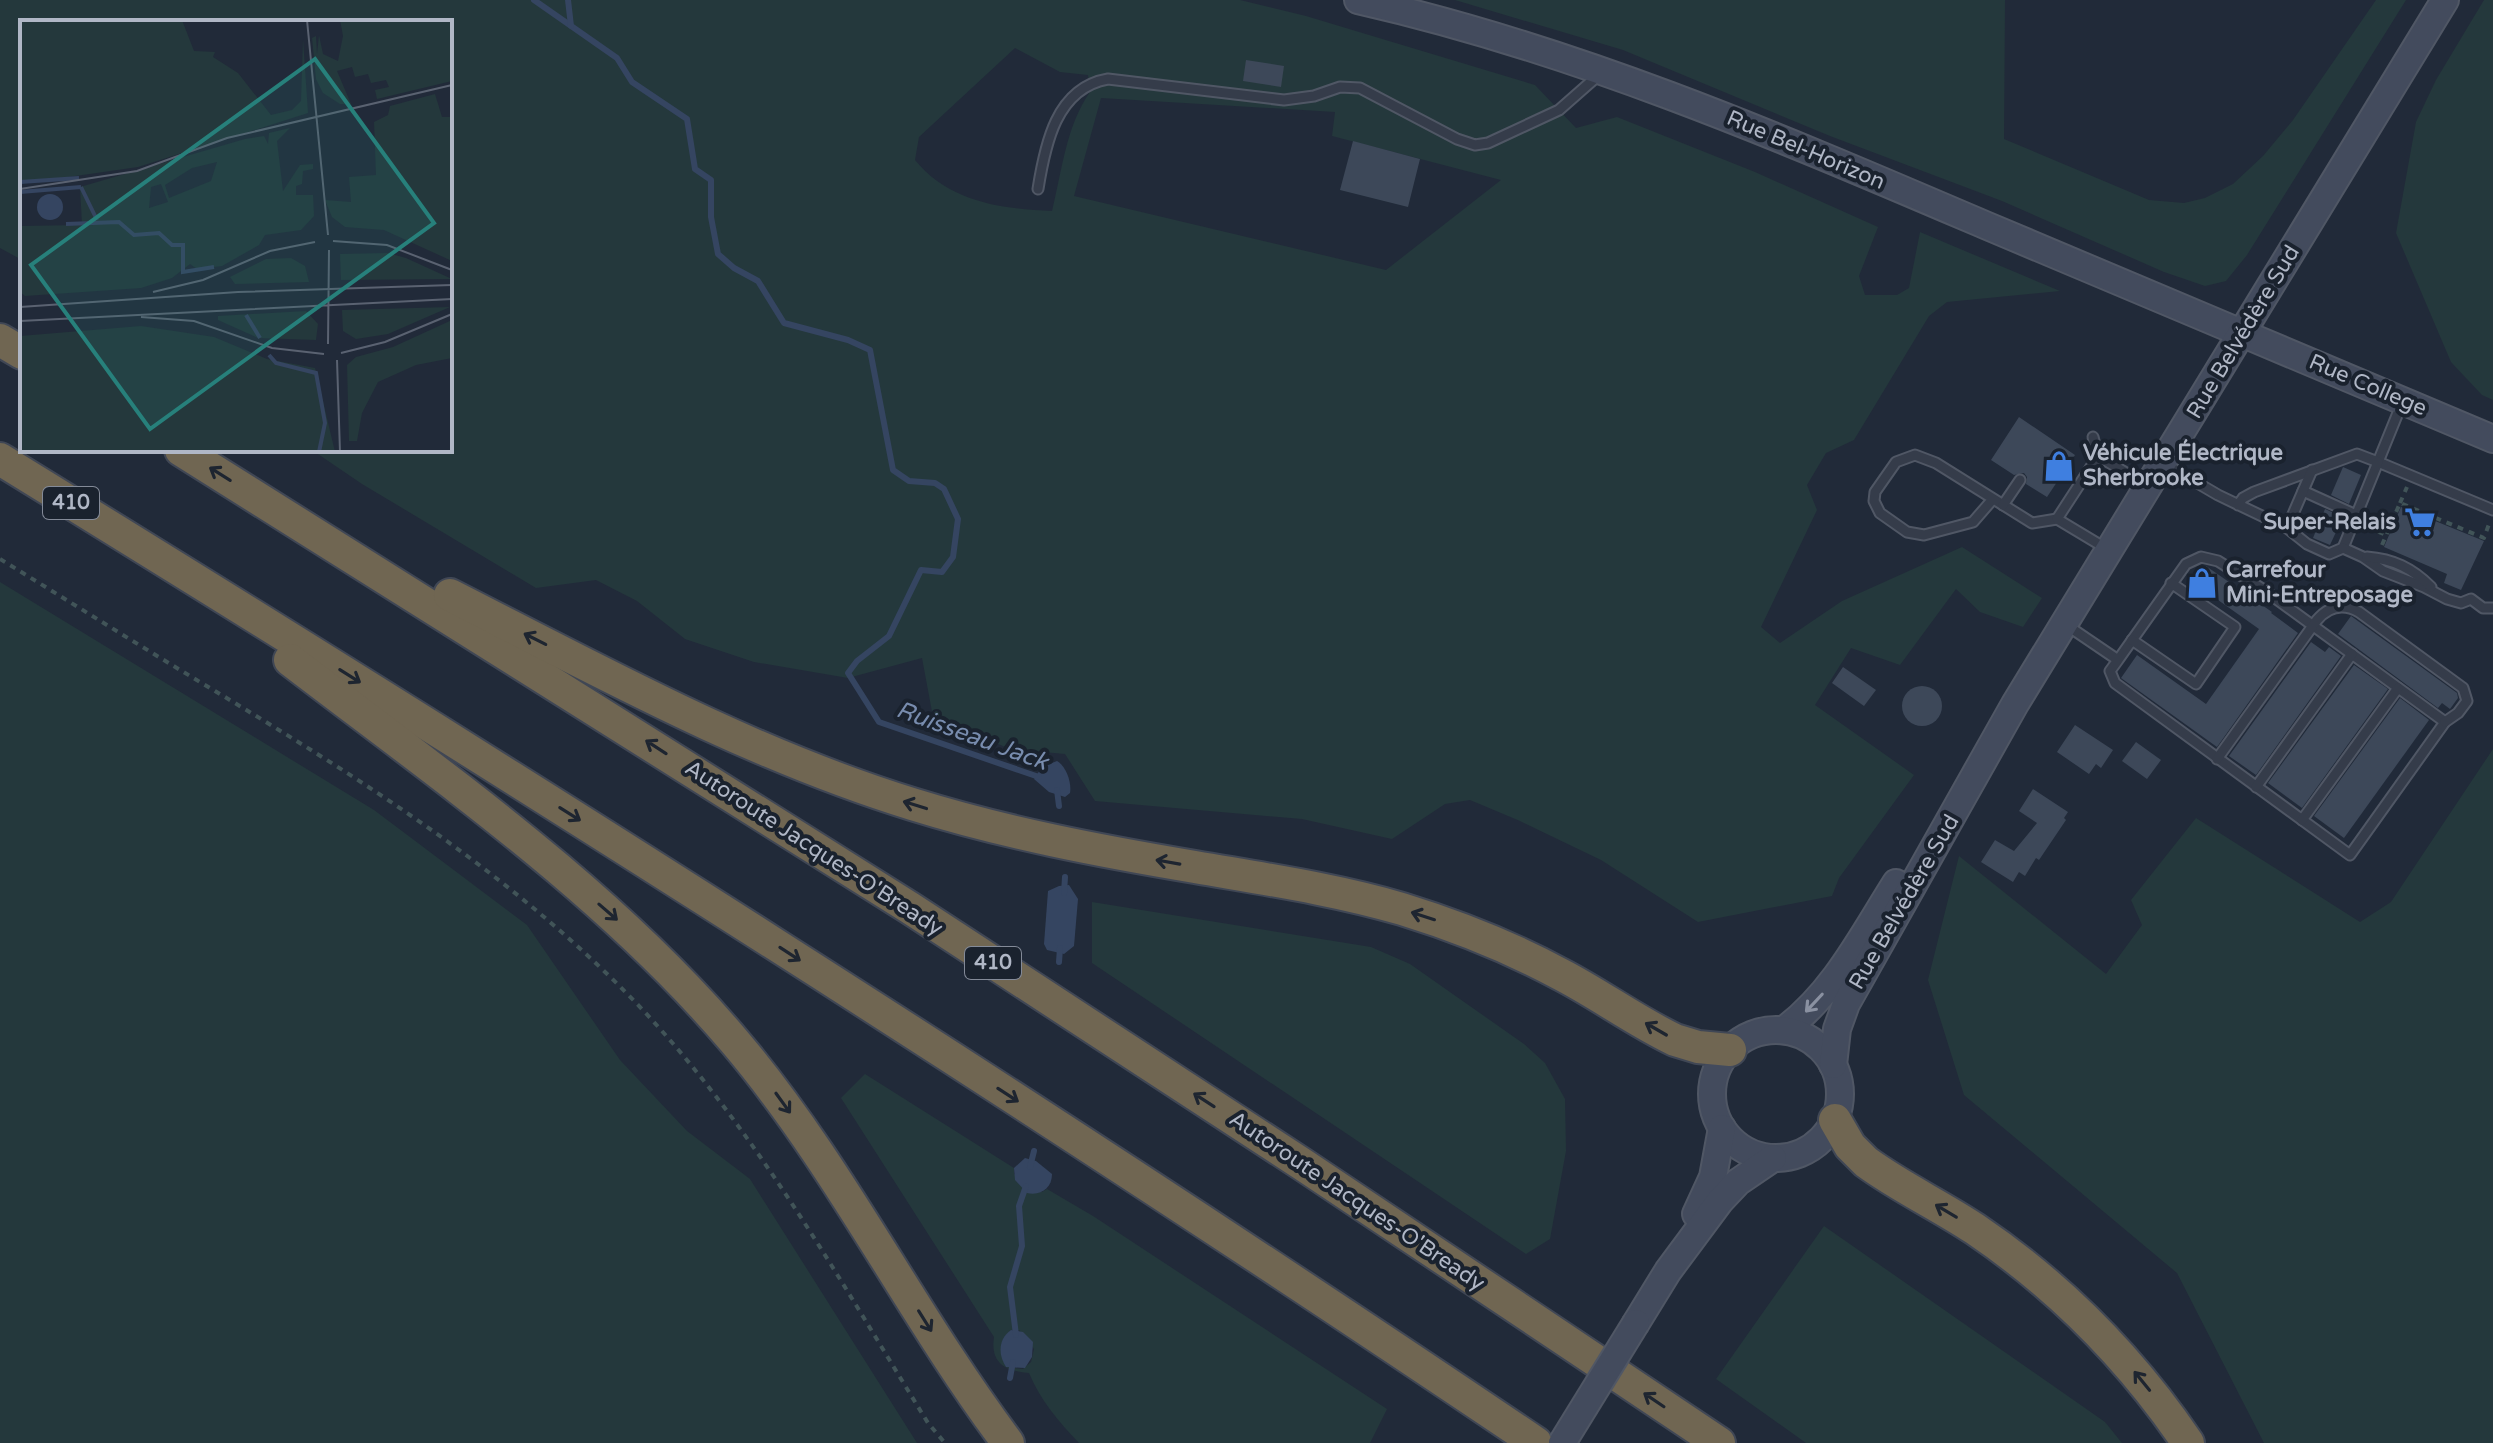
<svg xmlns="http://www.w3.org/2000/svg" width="2493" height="1443" viewBox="0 0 2493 1443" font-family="'Varela Round',sans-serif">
<rect width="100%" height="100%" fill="#212a39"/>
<!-- green -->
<g fill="#24383c" fill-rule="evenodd">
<path d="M 0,0 L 1240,0 L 1306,16 L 1535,85 L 1576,128 L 1617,117 L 1755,172 L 1878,227 L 1859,276 L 1865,295 L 1897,295 L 1909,288 L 1920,232 L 2060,291 L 1947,302 L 1929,316 L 1854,440 L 1826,453 L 1807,485 L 1817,510 L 1761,627 L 1780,643 L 1842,601 L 1962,547 L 2042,598 L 2023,627 L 1980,612 L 1956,589 L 1900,665 L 1851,648 L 1815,705 L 1914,775 L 1839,878 L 1832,896 L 1698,922 L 1601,860 L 1520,821 L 1470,800 L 1445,804 L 1392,839 L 1302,819 L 1095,801 L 1065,754 L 1043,752 L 1034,759 L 933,717 L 922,658 L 848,678 L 754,662 L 685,639 L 637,601 L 596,580 L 536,588 L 362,484 L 312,450 L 450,450 L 450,22 L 22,22 L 22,260 L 0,248 ZM 1015,48 L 1060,72 L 1088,75 L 1090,92 C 1066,126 1062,171 1052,211 C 1002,209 949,202 915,160 L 919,137 ZM 1101,98 L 1335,112 L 1332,136 L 1501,180 L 1386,270 L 1074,196 Z"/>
<polygon points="1455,0 2005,0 2004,139 2149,200 2184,203 2205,198 2233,184 2263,156 2293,120 2376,0 2406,0 2247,255 2226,281 2205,286 2164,272 2002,201 1830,136 1623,50"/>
<polygon points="2484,0 2493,0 2493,400 2482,395 2451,362 2396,233 2416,122 2436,80"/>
<polygon points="0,582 374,810 527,925 620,1060 687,1131 750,1179 917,1443 0,1443"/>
<polygon points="2493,749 2493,1443 2264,1443 2177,1273 1964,1095 1928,980 1959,856 2106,974 2142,925 2131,900 2196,818 2360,922 2391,902"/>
<polygon points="1092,902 1371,947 1410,964 1524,1044 1545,1063 1565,1099 1566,1151 1550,1239 1526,1254 1092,963"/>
<path d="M 865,1074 L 1014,1168 L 1014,1174 L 1042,1192 L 1047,1189 L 1093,1216 L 1387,1409 L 1370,1443 L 1079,1443 C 1058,1421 1041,1401 1029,1373 C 1006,1371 990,1364 994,1337 L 841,1098 ZM 1011,1330 L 1019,1330 L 1034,1349 L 1031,1362 L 1023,1369 L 1006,1367 C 999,1351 998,1343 1011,1330 Z"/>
<polygon points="1824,1226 2105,1422 2122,1443 1806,1443 1716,1379"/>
</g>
<!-- water -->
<g fill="#354561">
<path d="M 1057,761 C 1066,766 1072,783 1070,793 L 1065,797 L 1049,792 L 1034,779 L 1042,767 Z"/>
<polygon points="1069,885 1078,899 1074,946 1064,954 1047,950 1044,944 1048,891 1059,886"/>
<path d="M 1025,1158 L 1036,1161 L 1052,1174 C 1052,1188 1041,1196 1027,1193 L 1015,1180 L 1014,1168 Z"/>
<path d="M 1011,1330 L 1023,1332 L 1033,1342 L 1032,1357 L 1025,1368 L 1006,1367 C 998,1355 998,1339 1011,1330 Z"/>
</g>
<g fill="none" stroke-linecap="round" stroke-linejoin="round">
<!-- stream -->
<g stroke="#354561" stroke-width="6">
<polyline points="534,0 617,58 632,82 687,119 695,169 711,180 711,217 718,254 734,268 758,281 784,323 848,340 870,350 893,470 909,481 935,483 944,489 958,519 953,557 942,572 921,570 889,636 857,661 848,673 879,722 1039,777"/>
<polyline points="568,0 571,26"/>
<polyline points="1057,790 1059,806"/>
<polyline points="1064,893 1065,877"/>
<polyline points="1059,962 1060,948"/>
<polyline points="1030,1167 1034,1151"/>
<polyline points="1016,1335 1010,1287 1022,1246 1019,1206 1026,1186"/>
<polyline points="1010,1378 1013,1362"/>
</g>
</g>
<!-- building -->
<g fill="#3d4859">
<polygon points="1246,60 1284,66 1281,87 1243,81"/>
<polygon points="1353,141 1420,159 1408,207 1340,190"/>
<polygon points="2019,417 2075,455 2047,497 2026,484 2027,477 2024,473 2014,475 1991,460"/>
<polygon points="2343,467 2361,475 2349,504 2331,495"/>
<polygon points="2401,507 2484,541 2461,590 2444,583 2447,574 2384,547"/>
<polygon points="2325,509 2343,517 2330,545 2313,538"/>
<polygon points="2206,566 2272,612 2271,613 2298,633 2217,747 2121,678 2137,655 2206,704 2259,629 2194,583"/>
<polygon points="2351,616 2457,693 2458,698 2450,709 2442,703 2438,708 2338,634"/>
<polygon points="2311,642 2325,652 2329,647 2341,656 2256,775 2229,756"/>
<polygon points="2354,665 2388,689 2302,808 2268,783"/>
<polygon points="1843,667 1876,690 1864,706 1832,683"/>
<circle cx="1922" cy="706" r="20"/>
<polygon points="2400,698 2429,720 2344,838 2314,816"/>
<polygon points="2075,725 2113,750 2101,768 2096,764 2089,774 2057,752"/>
<polygon points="2136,742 2161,760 2147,779 2122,761"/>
<polygon points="2033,789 2068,812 2064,818 2066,820 2039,860 2036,858 2025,876 2019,872 2013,882 1981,862 1995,840 2014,851 2037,823 2019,811"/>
</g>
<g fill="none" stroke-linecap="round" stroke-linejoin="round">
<defs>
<g id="lane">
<path d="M 1038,189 C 1045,145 1056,88 1108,79 L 1284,100 L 1314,96 L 1340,87 L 1360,88 L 1457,139 L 1475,145 L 1488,143 L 1559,110 L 1601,73"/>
<polyline points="2402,403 2378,462 2493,510"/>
<polyline points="2093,437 2098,456"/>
<polyline points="2165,464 2218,495 2287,528 2307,544 2329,554 2343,548 2378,462 2357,454 2254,492 2243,498 2238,505"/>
<polyline points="2303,491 2356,515"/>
<polyline points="1993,499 1973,522 1924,535 1907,532 1880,513 1874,501 1875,492 1896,462 1915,455 1936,463 2032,523 2057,519"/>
<polyline points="2003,505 2020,480"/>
<polyline points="2287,528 2312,470"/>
<polyline points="2343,548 2363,557 2383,571 2424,587 2447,599 2461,603 2471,599 2483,608 2493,608"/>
<polyline points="2107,549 2057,519 2098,456 2146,485"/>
<path d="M 2367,557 C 2393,559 2412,568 2431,587"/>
<polyline points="2065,624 2118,660 2186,564 2201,557 2218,561 2264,590 2445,722 2350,855 2115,683 2110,671 2118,660"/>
<polyline points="2132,640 2196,684 2235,627 2171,583"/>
<path d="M 2217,759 L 2317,620 C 2329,606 2343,603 2359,612 L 2463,688 L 2467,701 L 2458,713 L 2445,722"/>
<polyline points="2256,787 2352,654"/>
<polyline points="2302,820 2398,688"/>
</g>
<g id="secondary">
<path d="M 1358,0 C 1578,50 1779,137 1985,225 C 2154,297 2324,367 2493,439"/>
<path d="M 1784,1030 C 1834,993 1863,935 1896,883"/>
<circle cx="1776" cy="1094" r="64"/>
<polyline points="1833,1065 1837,1029 1846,1004 2015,704 2445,0"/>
<polyline points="1696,1214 1713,1177 1722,1128"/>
<polyline points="1636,1323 1668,1271 1720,1201 1738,1182 1773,1158"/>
</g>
<g id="highway">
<polyline points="0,340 22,353"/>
<polyline points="181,450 910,908 1302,1164 1719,1443"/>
<path d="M 0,459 C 518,778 1032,1103 1536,1443"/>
<path d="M 450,595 C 601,672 750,754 912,804 C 1005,833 1100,851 1195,867 C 1264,879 1334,889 1402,909 C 1457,926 1510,947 1560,974 C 1599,994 1635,1021 1675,1040 L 1698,1047 L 1730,1050"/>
<path d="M 290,660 C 444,778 609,893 735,1042 C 840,1166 911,1314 1008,1443"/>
<path d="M 1835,1120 L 1850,1146 L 1866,1162 C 1900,1187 1939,1205 1975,1229 C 2059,1286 2131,1359 2188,1443"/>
</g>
</defs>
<!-- lane casing -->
<use href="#lane" stroke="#505765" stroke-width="13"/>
<!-- secondary casing -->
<use href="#secondary" stroke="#505765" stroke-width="30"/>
<!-- highway casing -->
<use href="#highway" stroke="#404755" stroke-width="36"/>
<!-- path -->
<g stroke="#415458" stroke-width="4" stroke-dasharray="6 6" stroke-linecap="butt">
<polyline points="2400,503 2407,487"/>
<polyline points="2367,527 2386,535"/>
<polyline points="2382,545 2400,503 2484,538 2489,524"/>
<path d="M 0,559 C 72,603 143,648 215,691 C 354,775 486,858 604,971 C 739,1099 831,1266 928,1423 L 945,1443"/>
</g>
<!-- lane -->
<use href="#lane" stroke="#353c4a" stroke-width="9"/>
<!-- secondary -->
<use href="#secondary" stroke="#434b5d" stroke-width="26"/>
<!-- highway -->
<use href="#highway" stroke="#706652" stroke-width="32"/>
<defs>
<polyline id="secondary-bridge" points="1562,1443 1636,1323"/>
</defs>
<!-- secondary-bridge casing -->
<use href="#secondary-bridge" stroke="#505765" stroke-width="30" stroke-linecap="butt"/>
<!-- secondary-bridge -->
<use href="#secondary-bridge" stroke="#434b5d" stroke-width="26"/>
</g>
<!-- one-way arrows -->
<defs><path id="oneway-shaft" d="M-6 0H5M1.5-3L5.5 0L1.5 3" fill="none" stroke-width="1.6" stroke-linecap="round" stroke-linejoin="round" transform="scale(2)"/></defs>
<g stroke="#1e2530">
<use href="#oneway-shaft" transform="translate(220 474) rotate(-148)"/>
<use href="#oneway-shaft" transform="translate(535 639) rotate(-153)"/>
<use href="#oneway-shaft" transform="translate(350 676) rotate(32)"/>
<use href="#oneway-shaft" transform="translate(656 747) rotate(-147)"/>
<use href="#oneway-shaft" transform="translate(915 805) rotate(-163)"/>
<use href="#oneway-shaft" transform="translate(570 814) rotate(32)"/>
<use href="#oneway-shaft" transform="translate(1168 862) rotate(-170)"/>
<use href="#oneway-shaft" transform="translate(608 912) rotate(41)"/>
<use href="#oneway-shaft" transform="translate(1423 916) rotate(-162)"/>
<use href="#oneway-shaft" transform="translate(790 954) rotate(33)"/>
<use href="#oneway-shaft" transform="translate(1656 1029) rotate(-150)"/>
<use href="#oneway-shaft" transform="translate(1008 1095) rotate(33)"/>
<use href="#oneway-shaft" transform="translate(1204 1100) rotate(-147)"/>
<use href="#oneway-shaft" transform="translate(783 1103) rotate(54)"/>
<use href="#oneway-shaft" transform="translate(1946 1211) rotate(-149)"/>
<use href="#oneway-shaft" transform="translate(925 1321) rotate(58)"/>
<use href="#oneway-shaft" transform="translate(2142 1381) rotate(-129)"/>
<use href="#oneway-shaft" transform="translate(1654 1400) rotate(-146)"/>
</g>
<use stroke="#8a91a1" href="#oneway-shaft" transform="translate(1814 1003) rotate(133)"/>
<!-- icons -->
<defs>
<symbol id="shop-bare" viewBox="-9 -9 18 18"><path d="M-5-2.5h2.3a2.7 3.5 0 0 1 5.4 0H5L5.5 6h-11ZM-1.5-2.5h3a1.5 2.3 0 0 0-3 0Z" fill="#3f7fe0" stroke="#1a222e" stroke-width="2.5" paint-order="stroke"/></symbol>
<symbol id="supermarket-bare" viewBox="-9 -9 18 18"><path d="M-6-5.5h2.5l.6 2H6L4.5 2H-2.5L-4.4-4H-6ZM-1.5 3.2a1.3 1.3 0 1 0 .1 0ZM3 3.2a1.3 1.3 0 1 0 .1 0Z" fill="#3f7fe0" stroke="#1a222e" stroke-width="2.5" paint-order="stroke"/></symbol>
</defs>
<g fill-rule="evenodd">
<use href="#shop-bare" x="2037" y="444" width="44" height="44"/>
<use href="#supermarket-bare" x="2398" y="500" width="44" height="44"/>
<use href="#shop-bare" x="2180" y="561" width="44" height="44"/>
</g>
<g text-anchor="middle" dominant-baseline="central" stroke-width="8" stroke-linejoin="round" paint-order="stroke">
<!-- shield labels -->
<g fill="#1a222e" stroke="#838a98" stroke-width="2">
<rect x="43" y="487" width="56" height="32" rx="6"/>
<rect x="965" y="947" width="56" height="32" rx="6"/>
</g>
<g font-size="20" font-weight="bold" fill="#b0b7c6">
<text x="71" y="503">410</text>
<text x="993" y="963">410</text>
</g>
<!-- street labels -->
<g font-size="22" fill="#b0b7c6" stroke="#1a222e">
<text transform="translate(1806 150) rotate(23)">Rue Bel-Horizon</text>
<text transform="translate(2243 332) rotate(-59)">Rue Belvédère Sud</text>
<text transform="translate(2368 385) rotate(23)">Rue College</text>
<text transform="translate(814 848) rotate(33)">Autoroute Jacques-O'Bready</text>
<text transform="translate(1904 902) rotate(-60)">Rue Belvédère Sud</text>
<text transform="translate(1357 1201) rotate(34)">Autoroute Jacques-O'Bready</text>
</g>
<!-- poi labels -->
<g font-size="22" font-weight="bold" fill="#b0b7c6" stroke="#1a222e" text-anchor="start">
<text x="2083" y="453">Véhicule Électrique<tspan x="2083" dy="25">Sherbrooke</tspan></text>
<text x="2396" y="522" text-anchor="end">Super-Relais</text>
<text x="2226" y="570">Carrefour<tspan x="2226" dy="25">Mini-Entreposage</tspan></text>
</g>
<!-- water labels -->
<g font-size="24" font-style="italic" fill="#788cae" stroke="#1a222e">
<text transform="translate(972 736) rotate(20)">Ruisseau Jack</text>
</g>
</g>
<!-- overview -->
<g transform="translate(20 20)">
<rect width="432" height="432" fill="#212a39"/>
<path d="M 0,0 L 162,0 L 174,31 L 195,32 L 193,37 L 218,53 L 251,95 L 272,90 L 281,81 L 283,19 L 288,93 L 118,147 L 0,164 ZM 320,0 L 432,0 L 432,61 L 357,79 L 355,70 L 369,67 L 366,60 L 351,63 L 348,54 L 335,57 L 332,47 L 317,51 L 331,84 L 320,84 L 303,73 L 296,59 L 292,18 L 296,16 L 297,34 L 299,15 L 303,34 L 318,41 L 323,16 ZM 415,74 L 422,97 L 432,97 L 432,241 L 364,210 L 325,207 L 312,197 L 305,180 L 331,182 L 329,157 L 356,155 L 354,102 L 368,95 L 370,86 ZM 270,108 L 257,121 L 263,171 L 280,145 L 293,144 L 293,149 L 283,151 L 282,164 L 276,166 L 276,175 L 293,175 L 294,196 L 281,210 L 245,215 L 239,225 L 202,246 L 177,249 L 170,244 L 152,258 L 121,268 L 5,276 L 0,272 L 0,206 L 62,205 L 60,167 L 225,119 L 244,116 L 248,124 L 249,113 ZM 197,142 L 191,161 L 149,178 L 145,165 L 172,148 ZM 141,164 L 148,182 L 129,188 L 131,167 ZM 368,233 L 386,238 L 432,259 L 321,260 L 320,234 ZM 271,238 L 285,246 L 289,262 L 215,264 L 210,257 L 246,239 ZM 430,287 L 368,314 L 336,319 L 323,311 L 322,290 ZM 286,291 L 298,304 L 296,320 L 238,318 L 198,300 L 198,296 ZM 432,300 L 432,338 L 396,345 L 358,362 L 342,393 L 337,421 L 329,421 L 327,345 L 336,337 L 373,327 ZM 121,306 L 194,317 L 247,339 L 295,348 L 315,432 L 0,432 L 0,316 Z" fill="#24383c" fill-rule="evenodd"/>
<path d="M17 187a13 13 0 1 1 26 0a13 13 0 1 1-26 0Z" fill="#354561"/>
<path fill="none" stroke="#354561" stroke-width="4" d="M 0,162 L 59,158M 61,167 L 77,200M 0,172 L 61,167M 46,204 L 99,202 L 114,215 L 139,213 L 152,225 L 163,225 L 163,252 L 194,247M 226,295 L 240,318M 249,335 L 256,343 L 296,353 L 305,403 L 299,432"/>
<path fill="none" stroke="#5a6271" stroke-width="2" d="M 287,0 L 308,215M 0,169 L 117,151 L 207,118 L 432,65M 313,221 L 367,225 L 432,250M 133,272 L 183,260 L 250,231 L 295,222M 0,287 L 218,272 L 432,265M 121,297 L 174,301 L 252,328 L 304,334M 0,301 L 432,279M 308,324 L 309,230M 321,333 L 365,322 L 432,294M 317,340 L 320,432"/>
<path fill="#27807b" fill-opacity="0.15" stroke="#27807b" stroke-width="4" d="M 295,39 L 414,203 L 130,409 L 11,245 Z"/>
<rect width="432" height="432" fill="none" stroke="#b0b7c6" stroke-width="4"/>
</g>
</svg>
